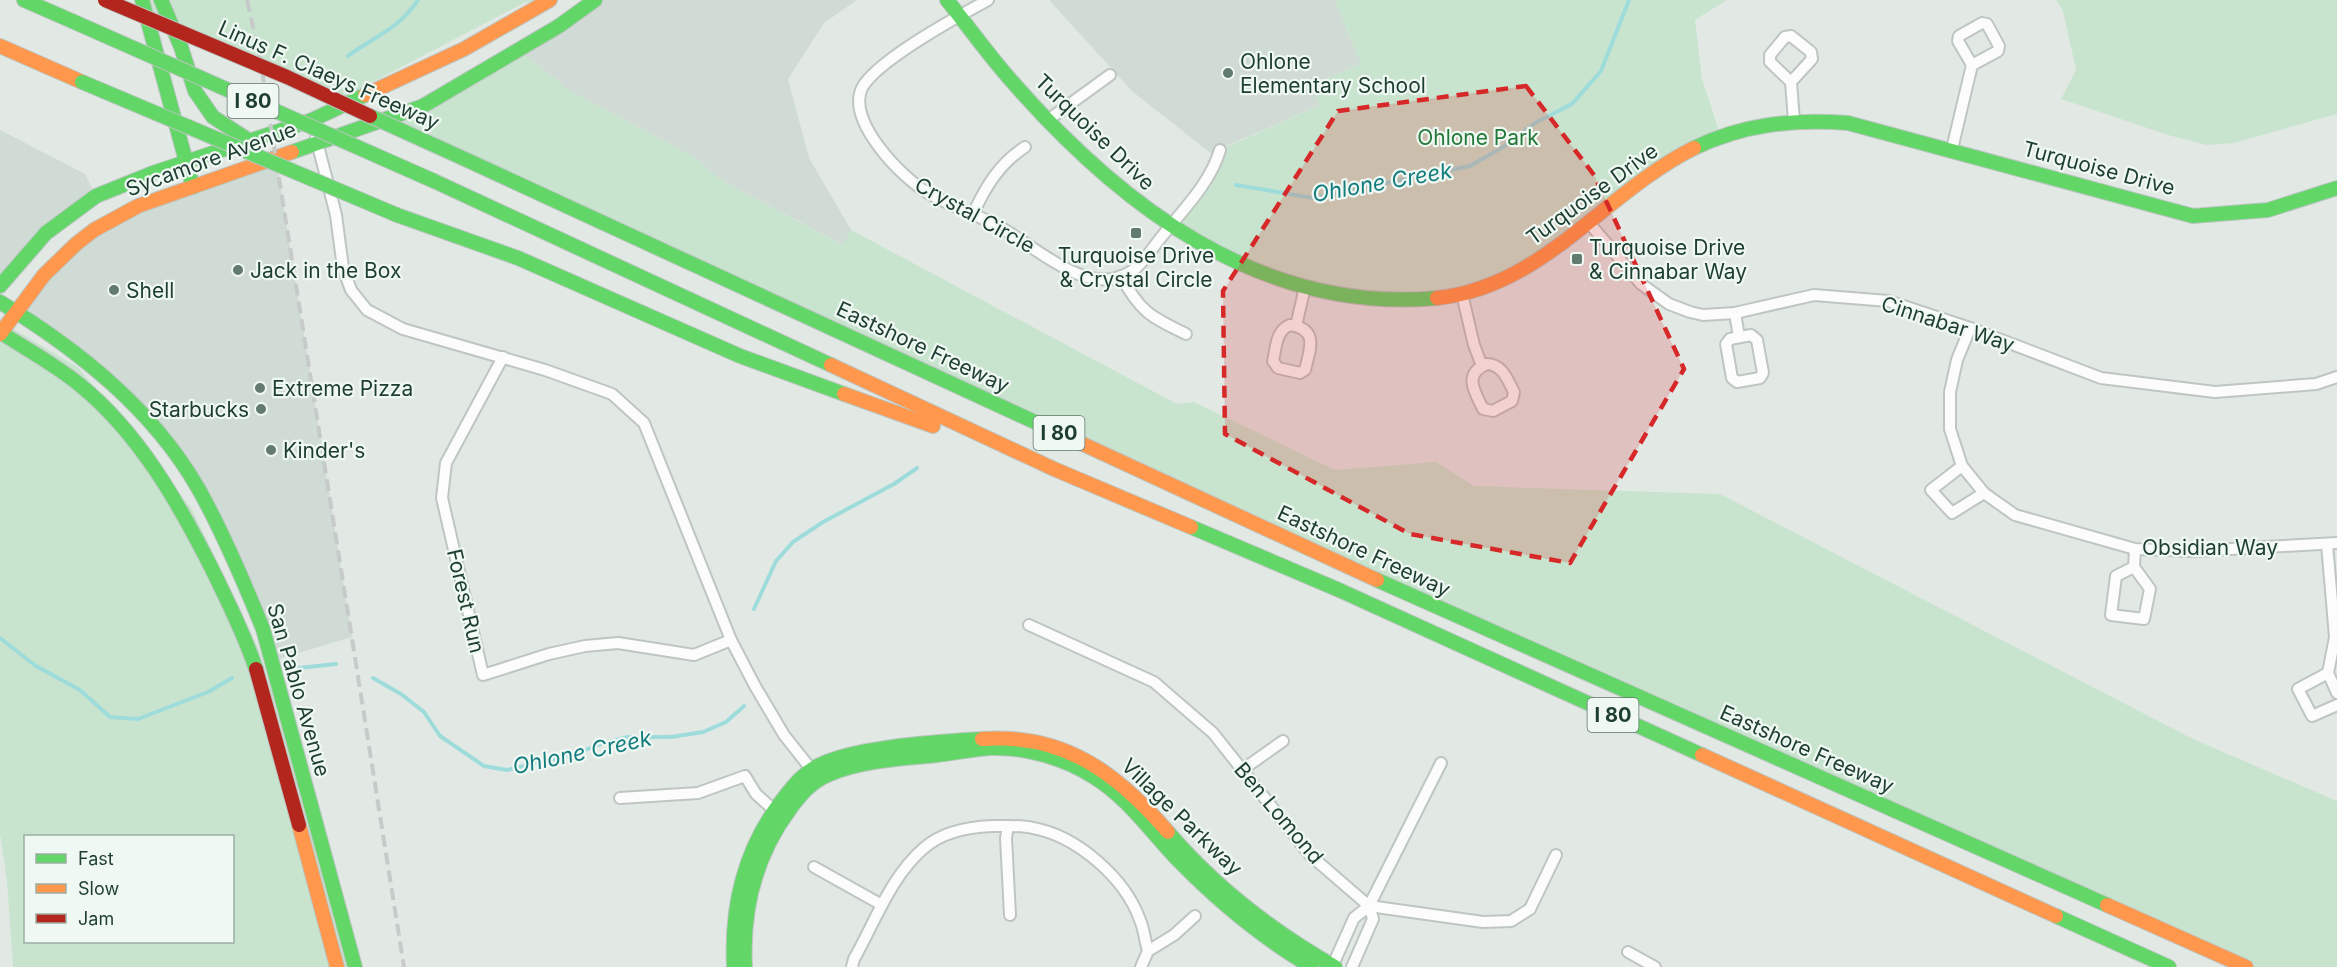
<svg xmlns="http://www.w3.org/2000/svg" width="2337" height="967" viewBox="0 0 2337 967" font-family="Inter,sans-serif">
<rect width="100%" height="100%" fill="#e2e9e5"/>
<!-- built -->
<g fill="#cfdbd4">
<polygon points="595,0 857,0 824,23 788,79 809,158 851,230 844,245 722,181 694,157 563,87 560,82 518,51"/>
<polygon points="1049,0 1335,0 1361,64 1319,82 1320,105 1220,149 1217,158 1133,92"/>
<polygon points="0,130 85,174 96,196 0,283"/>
<polygon points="277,165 352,637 272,661 198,488 142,415 17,311 92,230"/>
</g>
<!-- green -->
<g fill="#c9e4ce" fill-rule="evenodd">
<polygon points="145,0 536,0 524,3 344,97 157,21"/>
<polygon points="1335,0 1727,0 1695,20 1702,79 1721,137 1701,145 1524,269 1420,300 1305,287 1170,226 1220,150 1320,105 1314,91 1320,87 1319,82 1361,64"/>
<polygon points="2056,0 2337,0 2337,114 2234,143 2207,145 2168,135 2061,99 2076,70 2063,11"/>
<polygon points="518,51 560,82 563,87 694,157 722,181 843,245 851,230 1177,404 1194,402 1335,470 1436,462 1474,486 1720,494 2193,739 2337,801 2337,967 2246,967 386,123"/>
<path d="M 14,329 L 79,368 L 192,509 L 260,652 L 355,967 L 13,967 L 7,881 L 0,834 L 0,332 ZM 26,836 L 232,836 L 232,942 L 26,942 Z"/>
</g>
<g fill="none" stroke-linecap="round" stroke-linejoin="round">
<!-- stream -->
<g stroke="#9edcdb" stroke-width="4">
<path d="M 348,56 C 374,37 400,28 418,0"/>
<polyline points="1236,185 1313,198 1470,166 1500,149 1535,123 1572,104 1601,71 1629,0"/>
<polyline points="754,609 776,561 793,542 823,522 894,484 917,468"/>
<polyline points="0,638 36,666 80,690 110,717 138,719 208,692 232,678"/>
<polyline points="290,669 336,664"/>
<polyline points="373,678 401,694 424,712 440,736 484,766 507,770 575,754 603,743 628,737 671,737 703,732 726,722 744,706"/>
</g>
<defs>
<g id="street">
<path d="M 988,0 C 960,15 876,61 862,88 C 846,121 902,178 928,193 C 950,206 976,214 998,226 C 1030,243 1074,285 1112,279 C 1120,277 1130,273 1136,268 C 1145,260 1152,249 1159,240 C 1181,212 1210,184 1220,150"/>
<polyline points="1791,82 1812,59 1811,52 1791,36 1785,37 1770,55 1770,62 1791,82 1794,121"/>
<polyline points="1048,120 1110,75"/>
<polyline points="316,138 336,215 343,268 351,290 367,310 403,329 545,370 612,394 644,423 731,640"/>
<polyline points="1952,149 1972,65 1958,41 1959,36 1982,23 1987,24 1999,46 1998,51 1972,65"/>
<path d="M 973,214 C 986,186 999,164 1025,147"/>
<polyline points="1590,224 1641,284 1669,304 1690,312 1703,315 1735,313 1814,295 1888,301 1970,328 2101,378 2215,392 2316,384 2337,377"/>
<path d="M 1121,276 C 1140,312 1151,317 1186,334"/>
<polyline points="1462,294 1474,345 1482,366"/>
<polyline points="1735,313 1739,337"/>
<path d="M 1290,325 C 1319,329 1310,349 1305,370 L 1300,373 L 1278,368 L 1273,361 C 1276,348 1276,330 1290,325 Z"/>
<polyline points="1296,326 1305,287"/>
<polyline points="1970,328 1957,360 1950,392 1950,429 1962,466 1984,493 2015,515 2135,549 2195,551 2337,543"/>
<polygon points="1751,335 1757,340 1763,373 1760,378 1737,382 1732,378 1726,344 1730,339"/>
<polyline points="503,357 446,463 442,498 483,675 549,654 585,646 618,643 694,655 731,640 755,686 784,735 815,774"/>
<path d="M 1487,364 C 1503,365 1507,379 1514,392 L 1512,401 L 1493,411 L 1483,409 C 1475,392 1462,374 1487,364 Z"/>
<polyline points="1962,466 1931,490 1952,513 1984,493"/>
<polyline points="2327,544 2335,637 2328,673 2337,693"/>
<polyline points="2134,567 2150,589 2144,619 2111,615 2116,576 2134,567 2135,549"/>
<polyline points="1029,625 1154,682 1213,733 1310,855 1369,906 1483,922 1511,921 1530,909 1556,855"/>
<polyline points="2328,673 2298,689 2312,716 2337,705"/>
<polyline points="1242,770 1283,741"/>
<polyline points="620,798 698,793 745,776 756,794 774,810"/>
<polyline points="1008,826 1006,838 1010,915"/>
<polyline points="814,867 882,905"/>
<polyline points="1628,952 1655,967"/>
<path d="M 852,967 L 854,959 C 875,922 891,876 924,848 C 942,832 969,827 992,826 C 1006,826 1020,825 1033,828 C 1077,836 1125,878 1140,920 C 1144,929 1145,941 1148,951"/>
<polyline points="1141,967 1148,951 1174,935 1195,916"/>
<polyline points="1332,967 1354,918 1369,906 1441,763"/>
<polyline points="1352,967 1373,919 1369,906"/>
</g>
<g id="fast">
<polyline points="24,0 72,21"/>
<polyline points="142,0 193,187"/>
<polyline points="161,0 181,47 195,91 213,117 250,141"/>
<path d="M 947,0 C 968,26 987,53 1009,78 C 1119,205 1260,314 1437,298"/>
<path d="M 1694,148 C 1744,124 1793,119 1848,123 L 2193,216 L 2268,210 L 2337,188"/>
<polyline points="292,152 423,106 559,26 595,0"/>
<polyline points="469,161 1074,440"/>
<polyline points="434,181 831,365"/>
<polyline points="397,215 518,258 740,356 844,394"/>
<polyline points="0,286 46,233 96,196 153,173 312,120 365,95"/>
<path d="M 0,302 C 77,349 152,408 198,488 C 223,532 244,582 263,629 L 355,967"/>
<path d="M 0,332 C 26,349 56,365 80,385 C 139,433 178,502 212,569 C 228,602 244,634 256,669"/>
<polyline points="1191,527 1339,590 1702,755"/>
<polyline points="1377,580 2107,905"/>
<path d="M 1168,832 C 1215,887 1272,931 1335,967"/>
<polyline points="2056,916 2169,967"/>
<path d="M 734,967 C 731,908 744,851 780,803 C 793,786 804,771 824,763 C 864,746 938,742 982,739"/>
<path d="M 745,967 C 742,910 755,856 790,809 C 801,794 812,781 830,774 C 863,760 901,759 937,755 C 955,753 973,749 991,748 C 1026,747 1064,758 1094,777 C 1128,798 1151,832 1178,860 C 1218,901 1262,938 1312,967"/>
</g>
<g id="slow">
<polyline points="0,46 82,82"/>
<polyline points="365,95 464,49 550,0"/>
<path d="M 1437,298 C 1543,287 1604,193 1694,148"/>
<polyline points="0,334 44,275 76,244 94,230 138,206 292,152"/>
<polyline points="831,365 1054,469 1191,527"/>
<polyline points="844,394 933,426"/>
<polyline points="1074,440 1377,580"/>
<path d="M 982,739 C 1064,733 1117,773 1168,832"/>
<polyline points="1702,755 2056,916"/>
<polyline points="299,825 337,967"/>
<polyline points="2107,905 2246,967"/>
</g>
<polyline id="jam" points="256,669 299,825"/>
</defs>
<!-- street casing -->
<use href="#street" stroke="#bfc6c2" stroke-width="14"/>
<!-- fast casing -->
<use href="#fast" stroke="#bbc5c1" stroke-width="16"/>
<!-- slow casing -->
<use href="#slow" stroke="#bbc5c1" stroke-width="16"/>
<!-- jam casing -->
<use href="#jam" stroke="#bbc5c1" stroke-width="16"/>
<!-- street -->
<use href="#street" stroke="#fbfcfb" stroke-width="10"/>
<!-- fast -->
<use href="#fast" stroke="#63d668" stroke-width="14"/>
<!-- slow -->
<use href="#slow" stroke="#ff974d" stroke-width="14"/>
<!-- jam -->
<use href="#jam" stroke="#b3261e" stroke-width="14"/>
<!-- rail -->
<polyline stroke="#c6cac8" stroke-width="4" stroke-dasharray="12 6" stroke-linecap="butt" points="247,0 260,58 404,967"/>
<defs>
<g id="fast-bridge">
<polyline points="72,21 434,181"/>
<polyline points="82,82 397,215"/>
<polyline points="370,116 469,161"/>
</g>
<polyline id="jam-bridge" points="105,0 287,77 370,116"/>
</defs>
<!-- fast-bridge casing -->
<use href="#fast-bridge" stroke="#bbc5c1" stroke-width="16" stroke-linecap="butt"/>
<!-- jam-bridge casing -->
<use href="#jam-bridge" stroke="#bbc5c1" stroke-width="16" stroke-linecap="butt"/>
<!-- fast-bridge -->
<use href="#fast-bridge" stroke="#63d668" stroke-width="14"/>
<!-- jam-bridge -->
<use href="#jam-bridge" stroke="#b3261e" stroke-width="14"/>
</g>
<!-- marked area -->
<path fill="#d62828" fill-opacity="0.2" stroke="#d62828" stroke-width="4.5" stroke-dasharray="12 8" stroke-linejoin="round" d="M 1526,86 L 1594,175 L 1684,369 L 1570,563 L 1410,534 L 1225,434 L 1223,291 L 1338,111 Z"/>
<!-- markers -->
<g fill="#637a70" stroke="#f0f8f3" stroke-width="2">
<circle cx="1228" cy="73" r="6"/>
<rect x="1130" y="227" width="12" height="12" rx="3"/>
<rect x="1571" y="253" width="12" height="12" rx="3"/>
<circle cx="238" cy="270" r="6"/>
<circle cx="114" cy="290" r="6"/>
<circle cx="260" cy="388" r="6"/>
<circle cx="261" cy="409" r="6"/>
<circle cx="271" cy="450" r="6"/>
</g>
<g text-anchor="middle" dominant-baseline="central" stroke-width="4.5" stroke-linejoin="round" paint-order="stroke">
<!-- shield labels -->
<g fill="#f0f8f3" stroke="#5d766b" stroke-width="1.5">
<rect x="227.5" y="84" width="51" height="34" rx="4.5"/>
<rect x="1033.5" y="416" width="51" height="34" rx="4.5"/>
<rect x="1587.5" y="698" width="51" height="34" rx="4.5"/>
</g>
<g font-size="20" font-weight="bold" fill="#1e3e31">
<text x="253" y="101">I 80</text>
<text x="1059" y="433">I 80</text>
<text x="1613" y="715">I 80</text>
</g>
<!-- poi labels -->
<g font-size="21" fill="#1e3e31" stroke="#f0f8f3" text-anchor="start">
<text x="1240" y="61">Ohlone<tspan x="1240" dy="24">Elementary School</tspan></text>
<text x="1589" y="247">Turquoise Drive<tspan x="1589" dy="24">&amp; Cinnabar Way</tspan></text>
<text x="1136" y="255" text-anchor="middle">Turquoise Drive<tspan x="1136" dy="24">&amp; Crystal Circle</tspan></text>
<text x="250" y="270">Jack in the Box</text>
<text x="126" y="290">Shell</text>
<text x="272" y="388">Extreme Pizza</text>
<text x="249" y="409" text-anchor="end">Starbucks</text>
<text x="283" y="450">Kinder's</text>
</g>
<!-- street labels -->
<g font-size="21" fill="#1e3e31" stroke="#f0f8f3">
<text transform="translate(329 75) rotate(24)">Linus F. Claeys Freeway</text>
<text transform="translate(1095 132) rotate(44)">Turquoise Drive</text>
<text transform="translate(211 159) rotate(-20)">Sycamore Avenue</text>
<text transform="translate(2099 168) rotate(15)">Turquoise Drive</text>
<text transform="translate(1592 194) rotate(-36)">Turquoise Drive</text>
<text transform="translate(975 215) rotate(29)">Crystal Circle</text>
<text transform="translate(1948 324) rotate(18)">Cinnabar Way</text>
<text transform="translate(923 347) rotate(25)">Eastshore Freeway</text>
<text x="2210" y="547">Obsidian Way</text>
<text transform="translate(1364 551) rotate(25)">Eastshore Freeway</text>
<text transform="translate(466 601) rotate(77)">Forest Run</text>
<text transform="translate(299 690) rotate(74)">San Pablo Avenue</text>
<text transform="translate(1807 749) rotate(24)">Eastshore Freeway</text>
<text transform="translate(1279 813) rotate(50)">Ben Lomond</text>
<text transform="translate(1182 817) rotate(44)">Village Parkway</text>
</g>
<!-- park labels -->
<g font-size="21" fill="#247939" stroke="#f0f8f3">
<text x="1478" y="137">Ohlone Park</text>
</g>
<!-- water labels -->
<g font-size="22" font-style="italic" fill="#127c7f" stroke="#f0f8f3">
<text transform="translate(1382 182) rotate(-10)">Ohlone Creek</text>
<text transform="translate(582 752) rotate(-12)">Ohlone Creek</text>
</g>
</g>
<!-- legend -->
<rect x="24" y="835" width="210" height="108" fill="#f0f8f3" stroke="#9caea5" stroke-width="1.5"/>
<rect x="36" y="854" width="30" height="9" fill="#63d668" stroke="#9caea5" stroke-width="1.5"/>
<text x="78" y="865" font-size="18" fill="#1e3e31">Fast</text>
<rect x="36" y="884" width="30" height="9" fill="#ff974d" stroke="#9caea5" stroke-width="1.5"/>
<text x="78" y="895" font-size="18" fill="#1e3e31">Slow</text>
<rect x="36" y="914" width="30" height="9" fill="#b3261e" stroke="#9caea5" stroke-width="1.5"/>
<text x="78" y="925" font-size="18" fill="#1e3e31">Jam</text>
</svg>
